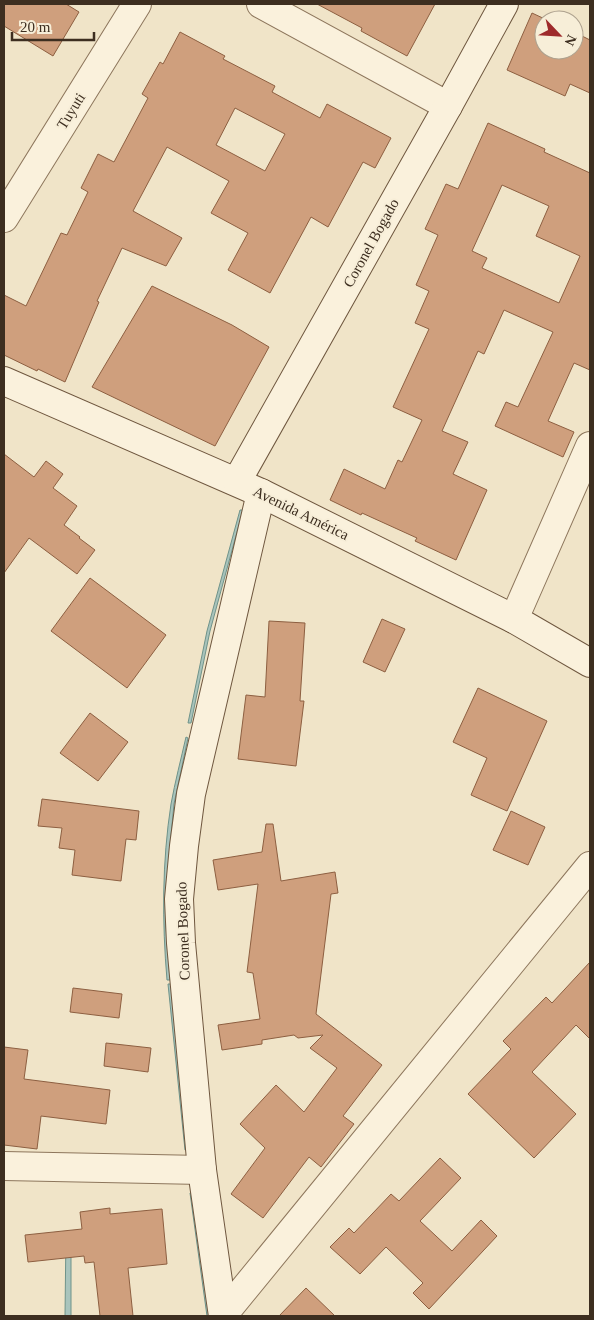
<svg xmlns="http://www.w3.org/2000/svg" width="594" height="1320" viewBox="0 0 594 1320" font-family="'Times New Roman',serif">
<rect width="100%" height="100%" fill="#f0e4c8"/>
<!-- water -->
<g fill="#a9c4bc" stroke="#6f938a">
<polygon points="240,510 243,510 210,631 191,723 188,723 207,631"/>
<path d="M 186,737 L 188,738 L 174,804 L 169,856 L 166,926 L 170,980 L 167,980 C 162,922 162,862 171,804 C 175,782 181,759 186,737 Z"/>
<polygon points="168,984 171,984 187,1150 185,1150"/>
<polygon points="193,1192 210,1316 207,1316 190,1193"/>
<polygon points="66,1232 71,1233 71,1316 65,1316"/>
</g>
<!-- building -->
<g fill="#cf9f7d" stroke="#8d5f41" fill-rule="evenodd">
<polygon points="4,4 66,4 79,12 53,56 4,26"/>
<polygon points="317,4 435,4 407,56 361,31 362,28"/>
<polygon points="532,13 547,20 544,20 544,50 574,50 574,32 590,40 590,93 570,84 565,96 507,70"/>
<path d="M 180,32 L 225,56 L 223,59 L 275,86 L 272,92 L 320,118 L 327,104 L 391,138 L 375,168 L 363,162 L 328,227 L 311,217 L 270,293 L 228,270 L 248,233 L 211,213 L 229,181 L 167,147 L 133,211 L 182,238 L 166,266 L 122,248 L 97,301 L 99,302 L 65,382 L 38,369 L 37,371 L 4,355 L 4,295 L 26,306 L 61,233 L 67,235 L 88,192 L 81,188 L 98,154 L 114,162 L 148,98 L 142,94 L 160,62 L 163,64 ZM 235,108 L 285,134 L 265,171 L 216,145 Z"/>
<path d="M 488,123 L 545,149 L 544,152 L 590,173 L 590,370 L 574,363 L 548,421 L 574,432 L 563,457 L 495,426 L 506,402 L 518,407 L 553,332 L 504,310 L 484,354 L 478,351 L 442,431 L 468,442 L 453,474 L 487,490 L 456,560 L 415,541 L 417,538 L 362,513 L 361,515 L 330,500 L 344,469 L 385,489 L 398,460 L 402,462 L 422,420 L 393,407 L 429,329 L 415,323 L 429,291 L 416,285 L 438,235 L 425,229 L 446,184 L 458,189 ZM 502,185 L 549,206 L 536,236 L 580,256 L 559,303 L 482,268 L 487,258 L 472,251 Z"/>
<polygon points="152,286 232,325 269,347 215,446 92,387"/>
<polygon points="4,454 34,477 46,461 63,474 53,488 77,506 64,525 80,537 79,538 95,550 77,574 29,538 4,573"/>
<polygon points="90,578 166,635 127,688 51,631"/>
<polygon points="382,619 405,629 385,672 363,662"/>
<polygon points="269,621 305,623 300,701 304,701 296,766 238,759 246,695 265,697"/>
<polygon points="478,688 547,721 507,811 471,795 487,758 453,742"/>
<polygon points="90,713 128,742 98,781 60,753"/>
<polygon points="42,799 139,811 136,840 126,839 121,881 72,875 75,850 59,848 62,828 38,826"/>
<polygon points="511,811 545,827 528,865 493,850"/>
<polygon points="266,824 273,824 281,881 335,872 338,893 331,894 316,1014 382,1065 343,1116 354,1124 321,1167 309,1157 263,1218 231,1194 265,1148 240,1124 276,1085 304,1112 337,1068 310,1048 323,1035 298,1038 294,1035 262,1040 262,1044 222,1050 218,1025 260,1019 253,973 247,972 258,884 218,890 213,860 262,852"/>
<polygon points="590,962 590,1039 576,1025 532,1072 576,1114 534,1158 468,1094 511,1049 503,1041 546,997 552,1003"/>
<polygon points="73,988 122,994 119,1018 70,1012"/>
<polygon points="106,1043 151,1048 148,1072 104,1066"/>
<polygon points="4,1047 28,1050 24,1079 110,1090 106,1124 41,1116 37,1149 4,1145"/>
<polygon points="440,1158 461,1178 420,1221 452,1251 481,1220 497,1236 429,1309 413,1293 423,1283 386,1247 360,1274 330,1247 349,1228 354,1233 391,1194 399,1201"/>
<polygon points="110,1208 110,1214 162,1209 167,1264 128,1268 133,1316 100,1316 94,1262 85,1263 84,1256 28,1262 25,1235 82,1229 80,1212"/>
<polygon points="306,1288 335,1316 279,1316"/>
</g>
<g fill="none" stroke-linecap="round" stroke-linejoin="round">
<defs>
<g id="street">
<polyline points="261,4 448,106"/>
<polyline points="4,218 137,4"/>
<polyline points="514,619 590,446"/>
<polyline points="4,1166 202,1170"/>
<polyline points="223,1315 590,866"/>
</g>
<g id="secondary">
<polyline points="4,381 261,493 514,619 590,663"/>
<polyline points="237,481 448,106 504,4"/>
<polyline points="223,1316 202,1170 181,943 179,899 184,846 191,794 261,493"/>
</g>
</defs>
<!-- street casing -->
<use href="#street" stroke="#8d765c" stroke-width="30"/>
<!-- secondary casing -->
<use href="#secondary" stroke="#6f573f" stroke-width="30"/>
<!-- street -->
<use href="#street" stroke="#faf1dc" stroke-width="28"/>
<!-- secondary -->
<use href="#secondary" stroke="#faf1dc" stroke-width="28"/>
</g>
<g text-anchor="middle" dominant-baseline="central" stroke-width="4" stroke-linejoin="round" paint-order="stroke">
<!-- street labels -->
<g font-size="15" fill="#3d2e20" stroke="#f7eed8">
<text transform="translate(71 111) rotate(-58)">Tuyuti</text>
<text transform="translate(371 243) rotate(-61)">Coronel Bogado</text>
<text transform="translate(301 513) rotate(26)">Avenida América</text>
<text transform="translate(183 931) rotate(-92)">Coronel Bogado</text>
</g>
</g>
<!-- border -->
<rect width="594" height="1320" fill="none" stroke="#3d2e20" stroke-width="10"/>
<!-- north arrow -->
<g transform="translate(559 35) rotate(115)"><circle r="24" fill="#f7eed8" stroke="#ada18e"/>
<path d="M0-4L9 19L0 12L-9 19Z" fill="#9e2a2b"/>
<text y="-8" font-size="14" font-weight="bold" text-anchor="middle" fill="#3d2e20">N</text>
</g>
<!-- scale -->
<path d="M12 32v8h82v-8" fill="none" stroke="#3d2e20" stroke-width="2.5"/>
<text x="20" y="32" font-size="15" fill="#3d2e20" stroke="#f7eed8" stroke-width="4" paint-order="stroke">20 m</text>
</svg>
